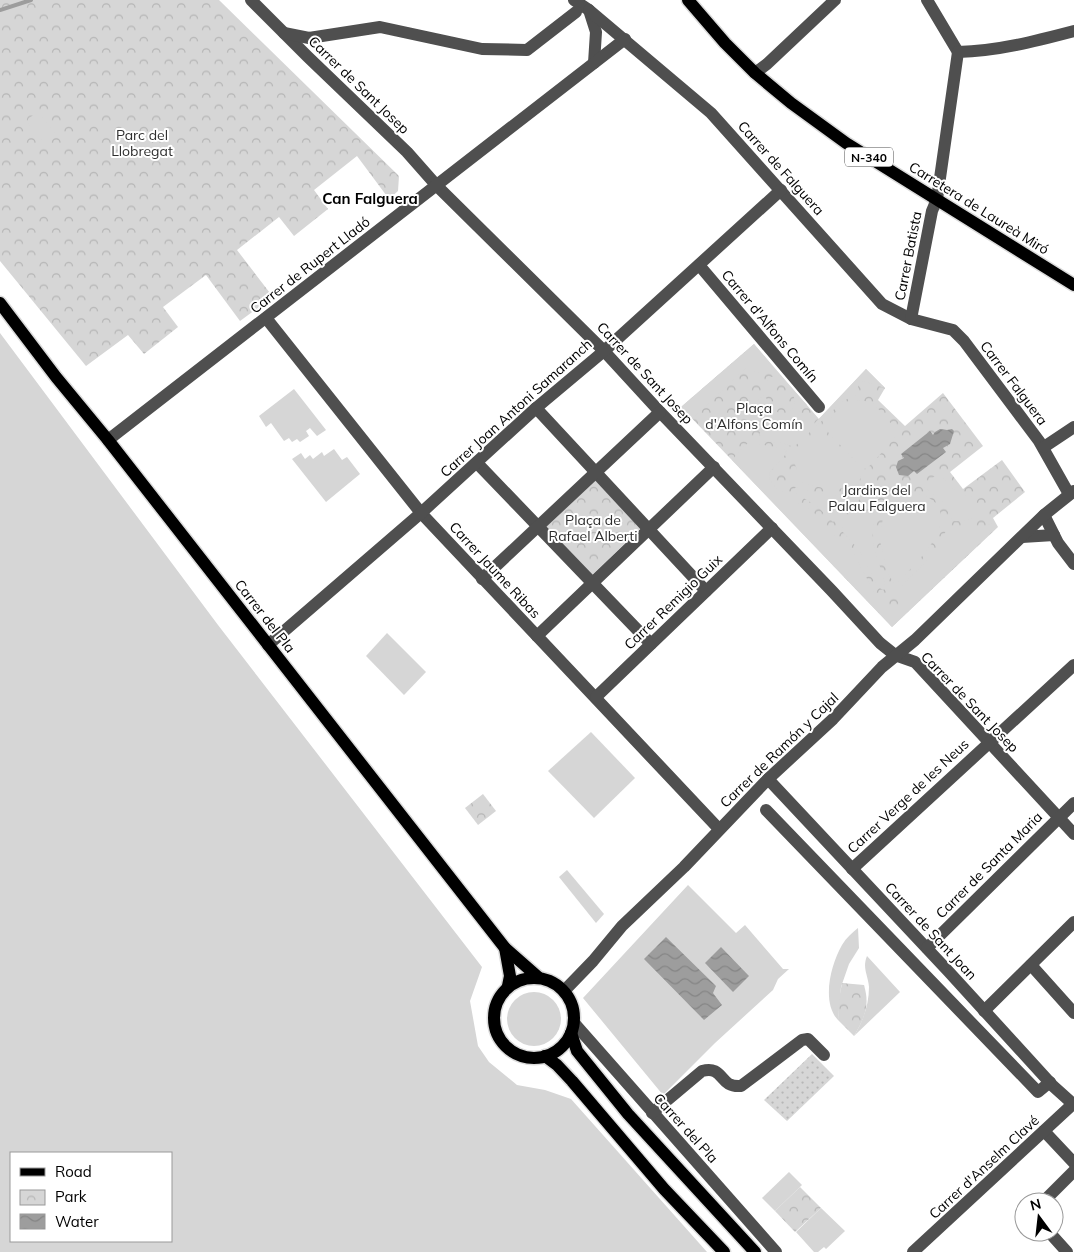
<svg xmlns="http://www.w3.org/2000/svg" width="1074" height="1252" viewBox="0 0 1074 1252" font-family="Mulish,sans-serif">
<defs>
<pattern id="grass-dots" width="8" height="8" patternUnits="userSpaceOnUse" patternTransform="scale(1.25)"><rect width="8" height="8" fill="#d6d6d6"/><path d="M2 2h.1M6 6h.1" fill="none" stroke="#b6b6b6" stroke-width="1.8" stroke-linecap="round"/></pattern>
<pattern id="park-crowns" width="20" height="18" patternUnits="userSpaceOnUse" patternTransform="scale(1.25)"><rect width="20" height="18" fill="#d6d6d6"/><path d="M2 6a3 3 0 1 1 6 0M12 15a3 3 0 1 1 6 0" fill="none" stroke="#b6b6b6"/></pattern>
<pattern id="water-waves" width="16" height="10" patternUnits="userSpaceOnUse" patternTransform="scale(1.25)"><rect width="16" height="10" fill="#9d9d9d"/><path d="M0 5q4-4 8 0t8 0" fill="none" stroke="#858585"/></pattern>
</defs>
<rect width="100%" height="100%" fill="#fff"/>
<!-- grass -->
<polygon fill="url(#grass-dots)" points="812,1054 834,1076 787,1121 764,1100"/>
<!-- park -->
<g fill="url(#park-crowns)">
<polygon points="0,0 219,0 399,176 398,191 389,199 357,156 314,190 328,209 294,236 279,217 237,250 273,297 240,321 206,275 163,307 178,327 144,354 128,335 86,366 0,261"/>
<polygon points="754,344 819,419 866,369 885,388 878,400 905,426 943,393 983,446 950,472 963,489 1002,460 1025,492 993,518 998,527 892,627 681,407"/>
<polygon points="595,480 641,528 591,576 546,527"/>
<polygon points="483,794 496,811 478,825 465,808"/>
<path d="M 842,983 L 864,985 C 870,1006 865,1017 854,1036 L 838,1020 L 839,999 Z"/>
<polygon points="800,1187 821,1208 795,1232 775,1211"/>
</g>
<!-- garden -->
<g fill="#d6d6d6" fill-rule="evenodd">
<polygon points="36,113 39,113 55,133 55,137 47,143 43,142 28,123 28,119"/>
<path d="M 0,333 L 218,625 L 482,967 L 470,1001 L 478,1046 L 489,1062 L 517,1085 L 545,1090 L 571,1099 L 707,1252 L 0,1252 ZM 11,1153 L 171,1153 L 171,1241 L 11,1241 Z"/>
<polygon points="754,344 770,363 757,373 748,366 693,418 681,407"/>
<path d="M 866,369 L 885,388 L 862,381 L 858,384 L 858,394 L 843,401 L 796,445 L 791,446 L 782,443 L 764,441 L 759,434 L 775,419 L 758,400 L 764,395 C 768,400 770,407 776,411 C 793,423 806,391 778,382 C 774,381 770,382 766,381 L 771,377 L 780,375 L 807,405 L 798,413 L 811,427 Z"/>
<polygon points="294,389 326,430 317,436 310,428 306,431 309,436 300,442 297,439 292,442 289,438 284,441 271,423 266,427 259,416"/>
<path d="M 861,400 L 874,404 L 896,429 L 897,434 C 889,442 873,466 865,469 L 857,463 L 827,431 C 830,412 843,403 861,400 Z"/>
<path d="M 820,435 L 824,436 L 857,471 L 861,476 L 858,485 C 840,492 813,488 797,480 L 797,470 L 794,462 L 814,438 Z"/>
<polygon points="750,442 787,450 785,453 787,453 769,473 770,480 776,488 788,494 796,502 811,510 819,518 827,531 846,544 854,554 874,592 889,610 896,610 901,605 898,590 931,556 946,531 957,529 973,529 985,527 993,522 997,527 892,627 732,460 744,446"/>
<polygon points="334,449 342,460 347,457 360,474 326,502 292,459 301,453 305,459 310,455 313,459 322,452 324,456"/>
<path d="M 937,475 L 941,475 C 952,490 958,494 976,498 L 978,510 L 974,518 C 942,526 957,518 942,501 C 937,495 929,492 924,487 L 932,478 Z"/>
<path d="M 796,487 C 807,490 819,494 831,495 C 840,496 854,492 862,495 L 859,500 L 833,522 L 819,508 L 796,493 L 794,489 Z"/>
<path d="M 903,489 C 912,493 925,494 932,500 C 961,523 913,566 897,583 L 894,583 L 888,574 L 879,537 L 884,514 L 885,497 L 892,491 Z"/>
<path d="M 869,510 L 876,511 L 876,513 C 874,523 872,532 873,542 C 874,551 887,583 885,589 L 883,590 L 878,587 L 859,550 L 841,530 C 846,521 860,513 869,510 Z"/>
<polygon points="387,633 426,672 404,695 366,656"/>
<polygon points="591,732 635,778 594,818 548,771"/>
<polygon points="567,870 604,914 596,923 559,877"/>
<polygon points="688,885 736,933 745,925 783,969 789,969 778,979 773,990 715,1043 663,1095 583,998"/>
<path d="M 858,928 L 859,948 L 849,964 L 841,987 L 838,1020 C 821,1002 831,964 842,945 C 846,938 852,933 858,928 Z"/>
<path d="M 867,956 L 900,992 L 854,1036 C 863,1021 869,1005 869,987 C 868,975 862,968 867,956 Z"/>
<circle cx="534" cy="1019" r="27"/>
<polygon points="789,1172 802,1185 775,1211 762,1198"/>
<polygon points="821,1208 845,1231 826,1249 824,1247 818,1252 814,1252 796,1232"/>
</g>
<!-- water -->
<g fill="url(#water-waves)">
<polygon points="940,429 947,430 952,429 954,431 950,444 943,448 946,452 917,474 914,471 908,476 899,475 896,467 898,461 904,458 901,454 930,431 933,435 935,432"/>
<polygon points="666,937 716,986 713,993 722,1005 704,1020 644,959"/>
<polygon points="721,947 749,976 733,992 705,963"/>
</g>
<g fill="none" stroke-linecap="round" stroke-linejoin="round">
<!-- stream -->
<polyline stroke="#9d9d9d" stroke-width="4" points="0,10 31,0"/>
<defs>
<g id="major">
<polyline points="688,0 725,43 755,73 791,103 846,143 1074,285"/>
<polyline points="0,303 56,377 108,440 505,948 538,977"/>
<polyline points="505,948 510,976 508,986"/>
<circle cx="534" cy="1018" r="40"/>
<polyline points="571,1033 577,1051 628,1114 755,1252"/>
<polyline points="545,1056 557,1065 572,1081 664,1189 724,1252"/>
</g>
</defs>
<!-- major casing -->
<use href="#major" stroke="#dbdbdb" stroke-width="15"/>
<!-- minor -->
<g stroke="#4f4f4f" stroke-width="12">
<polyline points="251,0 308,57 407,152 437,186 604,351 660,412 832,591 880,643 895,655 915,662 1074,834"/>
<polyline points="574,0 589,10 596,32 594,63"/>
<polyline points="927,0 958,52"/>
<polyline points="589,10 711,113 882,304 911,319 953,330 964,341 1039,441 1069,494"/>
<polyline points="284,33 309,38 380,27 482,49 527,50 576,12"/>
<polyline points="755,73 767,64 835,0"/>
<polyline points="699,265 819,407"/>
<polyline points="266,318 421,513 719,829"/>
<path d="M 911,319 L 932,211 L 937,199 L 958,52 C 998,51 1036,41 1074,31"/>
<polyline points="536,408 706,591"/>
<polyline points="108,440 625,39"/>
<polyline points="1044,447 1074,427"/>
<polyline points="477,463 651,644"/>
<polyline points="1044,515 1058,543 1074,564"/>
<polyline points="1022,537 1054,535"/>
<polyline points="482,579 660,412"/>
<polyline points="537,636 714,467"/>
<polyline points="268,645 421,513 536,408 604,351 781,190"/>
<polyline points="596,697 772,528"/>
<polyline points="768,779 949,972 1053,1086 1073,1104"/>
<polyline points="766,810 1038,1092 1050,1082"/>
<polyline points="852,869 1074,665"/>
<polyline points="927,948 1074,803"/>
<polyline points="1031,965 1074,1013"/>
<polyline points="564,991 593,961 622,926 684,867 768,779 833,719 882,667 915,640 1044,515 1074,491"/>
<polyline points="984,1011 1074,922"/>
<polyline points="574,1023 776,1252"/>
<path d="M 652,1113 L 702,1071 C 725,1065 718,1088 741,1086 L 802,1040 L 808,1039 L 824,1055"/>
<polyline points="1044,1131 1074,1163"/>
<polyline points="1043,1202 1074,1171"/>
<polyline points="1049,1232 1067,1252"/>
<polyline points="913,1252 1074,1103"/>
</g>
<!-- major -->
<use href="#major" stroke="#000" stroke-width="12"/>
</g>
<g text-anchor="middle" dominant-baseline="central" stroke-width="4" stroke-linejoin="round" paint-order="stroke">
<!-- shield labels -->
<rect fill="#fff" stroke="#4c4c4c" stroke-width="1" x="845" y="147.5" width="48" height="19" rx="4"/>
<g font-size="12" font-weight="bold" fill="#000">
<text x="869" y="157">N-340</text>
</g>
<!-- street labels -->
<g font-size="14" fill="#000" stroke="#fff">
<text transform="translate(359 85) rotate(44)">Carrer de Sant Josep</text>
<text transform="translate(781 168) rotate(48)">Carrer de Falguera</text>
<text transform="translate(979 208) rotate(32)">Carretera de Laureà Miró</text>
<text transform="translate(908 256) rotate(-79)">Carrer Batista</text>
<text transform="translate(310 265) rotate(-38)">Carrer de Rupert Lladó</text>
<text transform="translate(770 326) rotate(50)">Carrer d'Alfons Comín</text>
<text transform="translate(645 373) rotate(47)">Carrer de Sant Josep</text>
<text transform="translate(1014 383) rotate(53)">Carrer Falguera</text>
<text transform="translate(516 408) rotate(-42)">Carrer Joan Antoni Samaranch</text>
<text transform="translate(495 570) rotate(47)">Carrer Jaume Ribas</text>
<text transform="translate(673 602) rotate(-44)">Carrer Remigio Guix</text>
<text transform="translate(265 616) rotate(52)">Carrer del Pla</text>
<text transform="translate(970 702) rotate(46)">Carrer de Sant Josep</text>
<text transform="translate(779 750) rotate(-44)">Carrer de Ramón y Cajal</text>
<text transform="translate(908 796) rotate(-43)">Carrer Verge de les Neus</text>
<text transform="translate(989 865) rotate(-45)">Carrer de Santa Maria</text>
<text transform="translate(931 931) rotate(47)">Carrer de Sant Joan</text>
<text transform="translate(686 1128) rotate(48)">Carrer del Pla</text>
<text transform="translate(984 1167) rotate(-43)">Carrer d'Anselm Clavé</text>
</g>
<!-- park labels -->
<g font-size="14" fill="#2d2d2d" stroke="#fff">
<text x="142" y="135">Parc del<tspan x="142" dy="16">Llobregat</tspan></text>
<text x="754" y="408">Plaça<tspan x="754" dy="16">d'Alfons Comín</tspan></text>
<text x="877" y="490">Jardins del<tspan x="877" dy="16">Palau Falguera</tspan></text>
<text x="593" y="520">Plaça de<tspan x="593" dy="16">Rafael Alberti</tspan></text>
</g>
<!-- neighbourhood labels -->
<g font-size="15" font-weight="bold" fill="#000" stroke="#fff">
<text x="370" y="198">Can Falguera</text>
</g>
</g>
<!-- legend -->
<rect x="10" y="1152" width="162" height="90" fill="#ffffff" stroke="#999999"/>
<rect x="20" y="1168" width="25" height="8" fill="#000000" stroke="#999999"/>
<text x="55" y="1177" font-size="15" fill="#000000">Road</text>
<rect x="20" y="1190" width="25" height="15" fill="url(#park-crowns)" stroke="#999999"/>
<text x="55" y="1202" font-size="15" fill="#000000">Park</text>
<rect x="20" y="1214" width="25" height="15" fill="url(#water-waves)" stroke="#999999"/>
<text x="55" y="1227" font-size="15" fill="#000000">Water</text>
<!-- north arrow -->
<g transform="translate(1039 1217) rotate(345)"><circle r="24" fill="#ffffff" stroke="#999999"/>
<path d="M0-4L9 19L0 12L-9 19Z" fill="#000000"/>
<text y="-8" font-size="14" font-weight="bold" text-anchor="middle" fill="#000000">N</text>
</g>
</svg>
